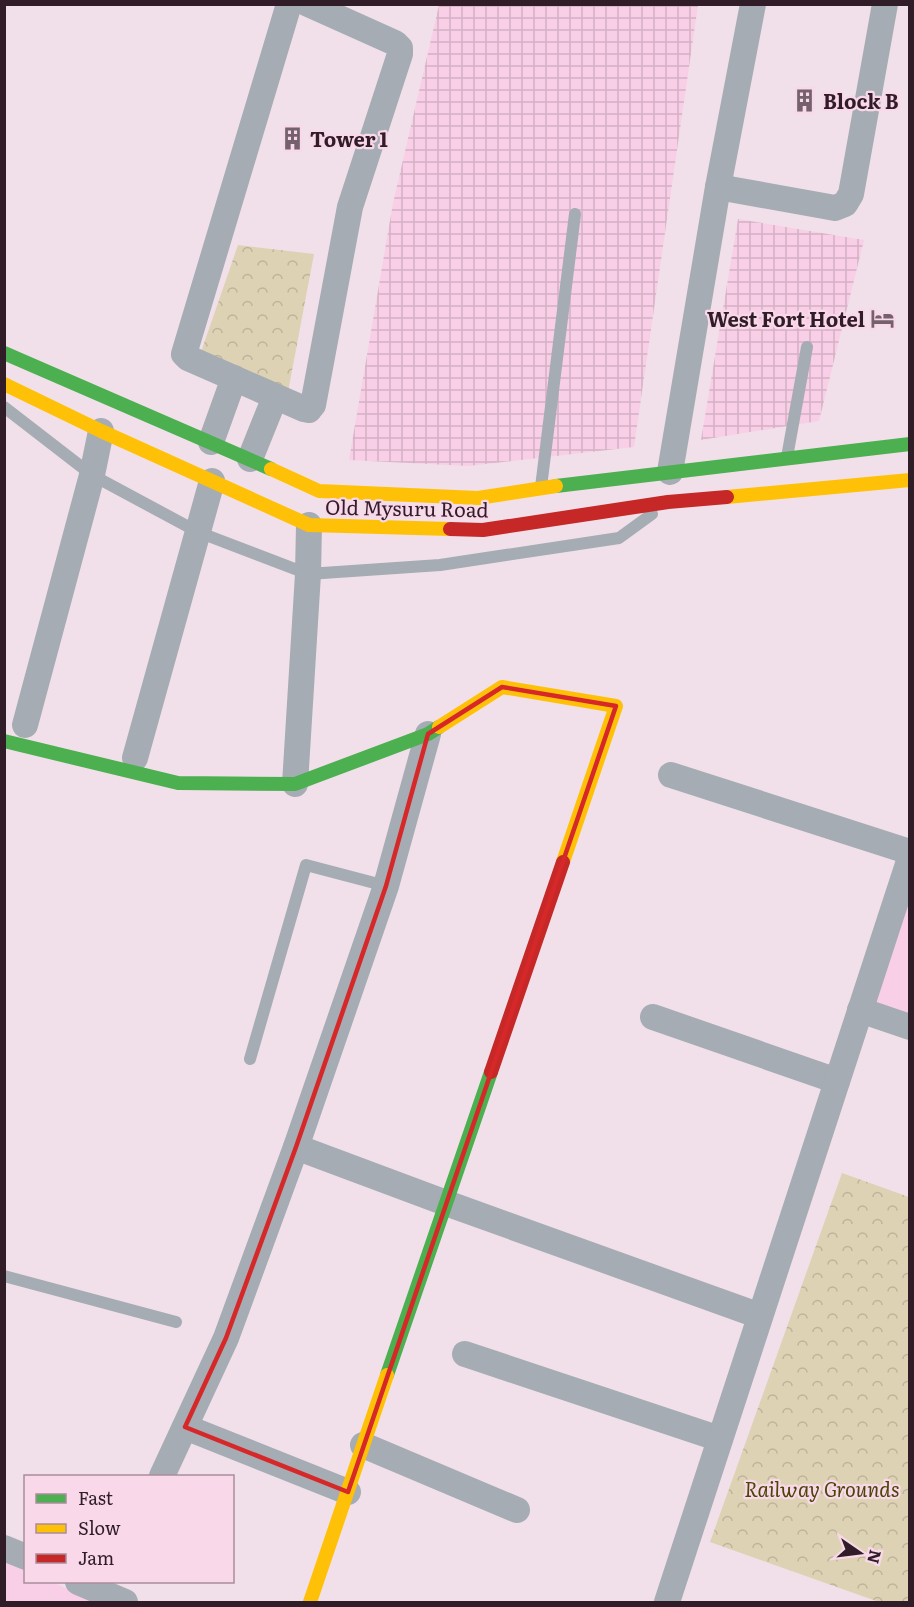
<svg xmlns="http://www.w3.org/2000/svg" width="914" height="1607" viewBox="0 0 914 1607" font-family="Literata,serif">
<defs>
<pattern id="industrial-grid" width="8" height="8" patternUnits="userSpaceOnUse" patternTransform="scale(1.5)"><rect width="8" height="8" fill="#f8cfe6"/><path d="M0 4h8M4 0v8" fill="none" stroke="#d5b1c5"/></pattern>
<pattern id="forest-crowns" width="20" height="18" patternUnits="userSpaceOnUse" patternTransform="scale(1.5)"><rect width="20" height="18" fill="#ddd2b3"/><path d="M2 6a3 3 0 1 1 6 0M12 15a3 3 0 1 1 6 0" fill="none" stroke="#beb49a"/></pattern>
</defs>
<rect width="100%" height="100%" fill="#f1e0e9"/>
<!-- built -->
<g fill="#f8cfe6">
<polygon points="909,869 909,1017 867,1002"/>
<polygon points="4,1560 25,1569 26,1582 52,1582 98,1602 5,1602"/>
</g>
<!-- industrial -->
<g fill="url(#industrial-grid)">
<polygon points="439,5 698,5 634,447 468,466 349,460 393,203"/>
<polygon points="738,219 864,240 819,421 701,440"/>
</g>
<!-- forest -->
<g fill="url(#forest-crowns)">
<polygon points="238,245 314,254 288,392 201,352"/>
<polygon points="842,1173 909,1197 909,1602 879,1602 710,1542"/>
</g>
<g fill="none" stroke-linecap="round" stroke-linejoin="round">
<!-- lane -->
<g stroke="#a5acb4" stroke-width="12">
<polyline points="4,407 92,475 198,532 308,574 440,565 619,538 652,514"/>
<polyline points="787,457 807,347"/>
<polyline points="541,487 575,214"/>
<polyline points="250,1059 306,865 386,886"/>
<polyline points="4,1276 176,1322"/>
</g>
<!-- street -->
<g stroke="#a5acb4" stroke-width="26">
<polyline points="289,4 184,354 188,358 304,409 309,410 313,405 350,207 400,54 400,48 395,43 308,4"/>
<polyline points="718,187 835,208 845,204 851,194 885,4"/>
<polyline points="211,442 234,378"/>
<polyline points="250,459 275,397"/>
<polyline points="670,472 718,187 753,4"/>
<polyline points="25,725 92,475 101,431"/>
<polyline points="135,758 212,481"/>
<polyline points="671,775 910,852"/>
<polyline points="295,784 308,574 309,525"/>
<polyline points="860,1010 910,1027"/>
<polyline points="653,1017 837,1081"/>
<polyline points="296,1147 446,1203 760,1316"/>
<polyline points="465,1354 720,1439"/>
<polyline points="185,1427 348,1492"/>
<polyline points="363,1445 517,1510"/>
<polyline points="162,1476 226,1338 296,1147 386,886 428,734"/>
<polyline points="4,1548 26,1557"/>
<polyline points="78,1582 125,1602"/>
<polyline points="667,1602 910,858"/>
</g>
<!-- fast -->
<g stroke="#4caf50" stroke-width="14">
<polyline points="4,353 271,469"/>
<polyline points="556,486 910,444"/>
<polyline points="4,741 178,783 295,784 428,734 439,727"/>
<polyline points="387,1375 491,1072"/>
</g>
<!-- slow -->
<g stroke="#ffc107" stroke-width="14">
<polyline points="4,384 101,431 309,525 450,529"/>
<polyline points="271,469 319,491 478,498 556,486"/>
<polyline points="727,497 910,480"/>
<polyline points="439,727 502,687 616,706 563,862"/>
<polyline points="310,1602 387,1375"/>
</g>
<!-- jam -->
<g stroke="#c62828" stroke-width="14">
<polyline points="450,529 483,530 668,502 727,497"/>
<polyline points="491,1072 563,862"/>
</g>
</g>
<!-- marked area -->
<path fill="none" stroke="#d62828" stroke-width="4.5" stroke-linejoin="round" d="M 502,687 L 616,706 L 348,1492 L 185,1427 L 226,1338 L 296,1147 L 386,886 L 428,734 Z"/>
<!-- icons -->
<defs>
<symbol id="building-bare" viewBox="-9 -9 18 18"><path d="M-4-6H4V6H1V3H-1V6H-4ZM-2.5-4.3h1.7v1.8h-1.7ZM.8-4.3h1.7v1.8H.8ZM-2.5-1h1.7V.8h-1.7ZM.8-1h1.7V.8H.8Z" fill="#74616c" stroke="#f9d8ea" stroke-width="2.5" paint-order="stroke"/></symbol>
<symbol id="hotel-bare" viewBox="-9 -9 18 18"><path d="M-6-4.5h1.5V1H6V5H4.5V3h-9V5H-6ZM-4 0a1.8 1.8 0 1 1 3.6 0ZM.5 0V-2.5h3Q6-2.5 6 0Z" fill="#74616c" stroke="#f9d8ea" stroke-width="2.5" paint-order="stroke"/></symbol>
</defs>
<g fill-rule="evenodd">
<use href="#building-bare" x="788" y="84" width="33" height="33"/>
<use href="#building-bare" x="276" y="122" width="33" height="33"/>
<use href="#hotel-bare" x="866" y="302" width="33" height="33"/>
</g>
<g text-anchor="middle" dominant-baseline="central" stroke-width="4.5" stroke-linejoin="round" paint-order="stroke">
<!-- poi labels -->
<g font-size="20" font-weight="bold" fill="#301d28" stroke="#f9d8ea" text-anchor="start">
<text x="823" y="100">Block B</text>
<text x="310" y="138">Tower 1</text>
<text x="865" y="318" text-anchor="end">West Fort Hotel</text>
</g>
<!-- street labels -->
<g font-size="20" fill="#301d28" stroke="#f9d8ea">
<text transform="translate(407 507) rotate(1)">Old Mysuru Road</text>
</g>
<!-- park labels -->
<g font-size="20" font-style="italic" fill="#4a4405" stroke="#f9d8ea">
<text x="822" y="1488">Railway Grounds</text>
</g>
</g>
<!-- border -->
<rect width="914" height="1607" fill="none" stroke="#301d28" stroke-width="12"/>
<!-- legend -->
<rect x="24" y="1475" width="210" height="108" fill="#f9d8ea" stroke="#a98d9c" stroke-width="1.5"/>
<rect x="36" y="1494" width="30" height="9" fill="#4caf50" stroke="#a98d9c" stroke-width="1.5"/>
<text x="78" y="1505" font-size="18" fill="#301d28">Fast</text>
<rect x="36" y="1524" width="30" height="9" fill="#ffc107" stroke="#a98d9c" stroke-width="1.5"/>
<text x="78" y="1535" font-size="18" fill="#301d28">Slow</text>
<rect x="36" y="1554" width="30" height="9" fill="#c62828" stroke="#a98d9c" stroke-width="1.5"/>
<text x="78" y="1565" font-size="18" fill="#301d28">Jam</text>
<!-- north arrow -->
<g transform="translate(860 1553) rotate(104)" stroke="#f9d8ea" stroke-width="4.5" paint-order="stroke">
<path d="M0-4.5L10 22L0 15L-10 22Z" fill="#301d28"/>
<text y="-9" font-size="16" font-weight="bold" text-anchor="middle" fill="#301d28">N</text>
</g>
</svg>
